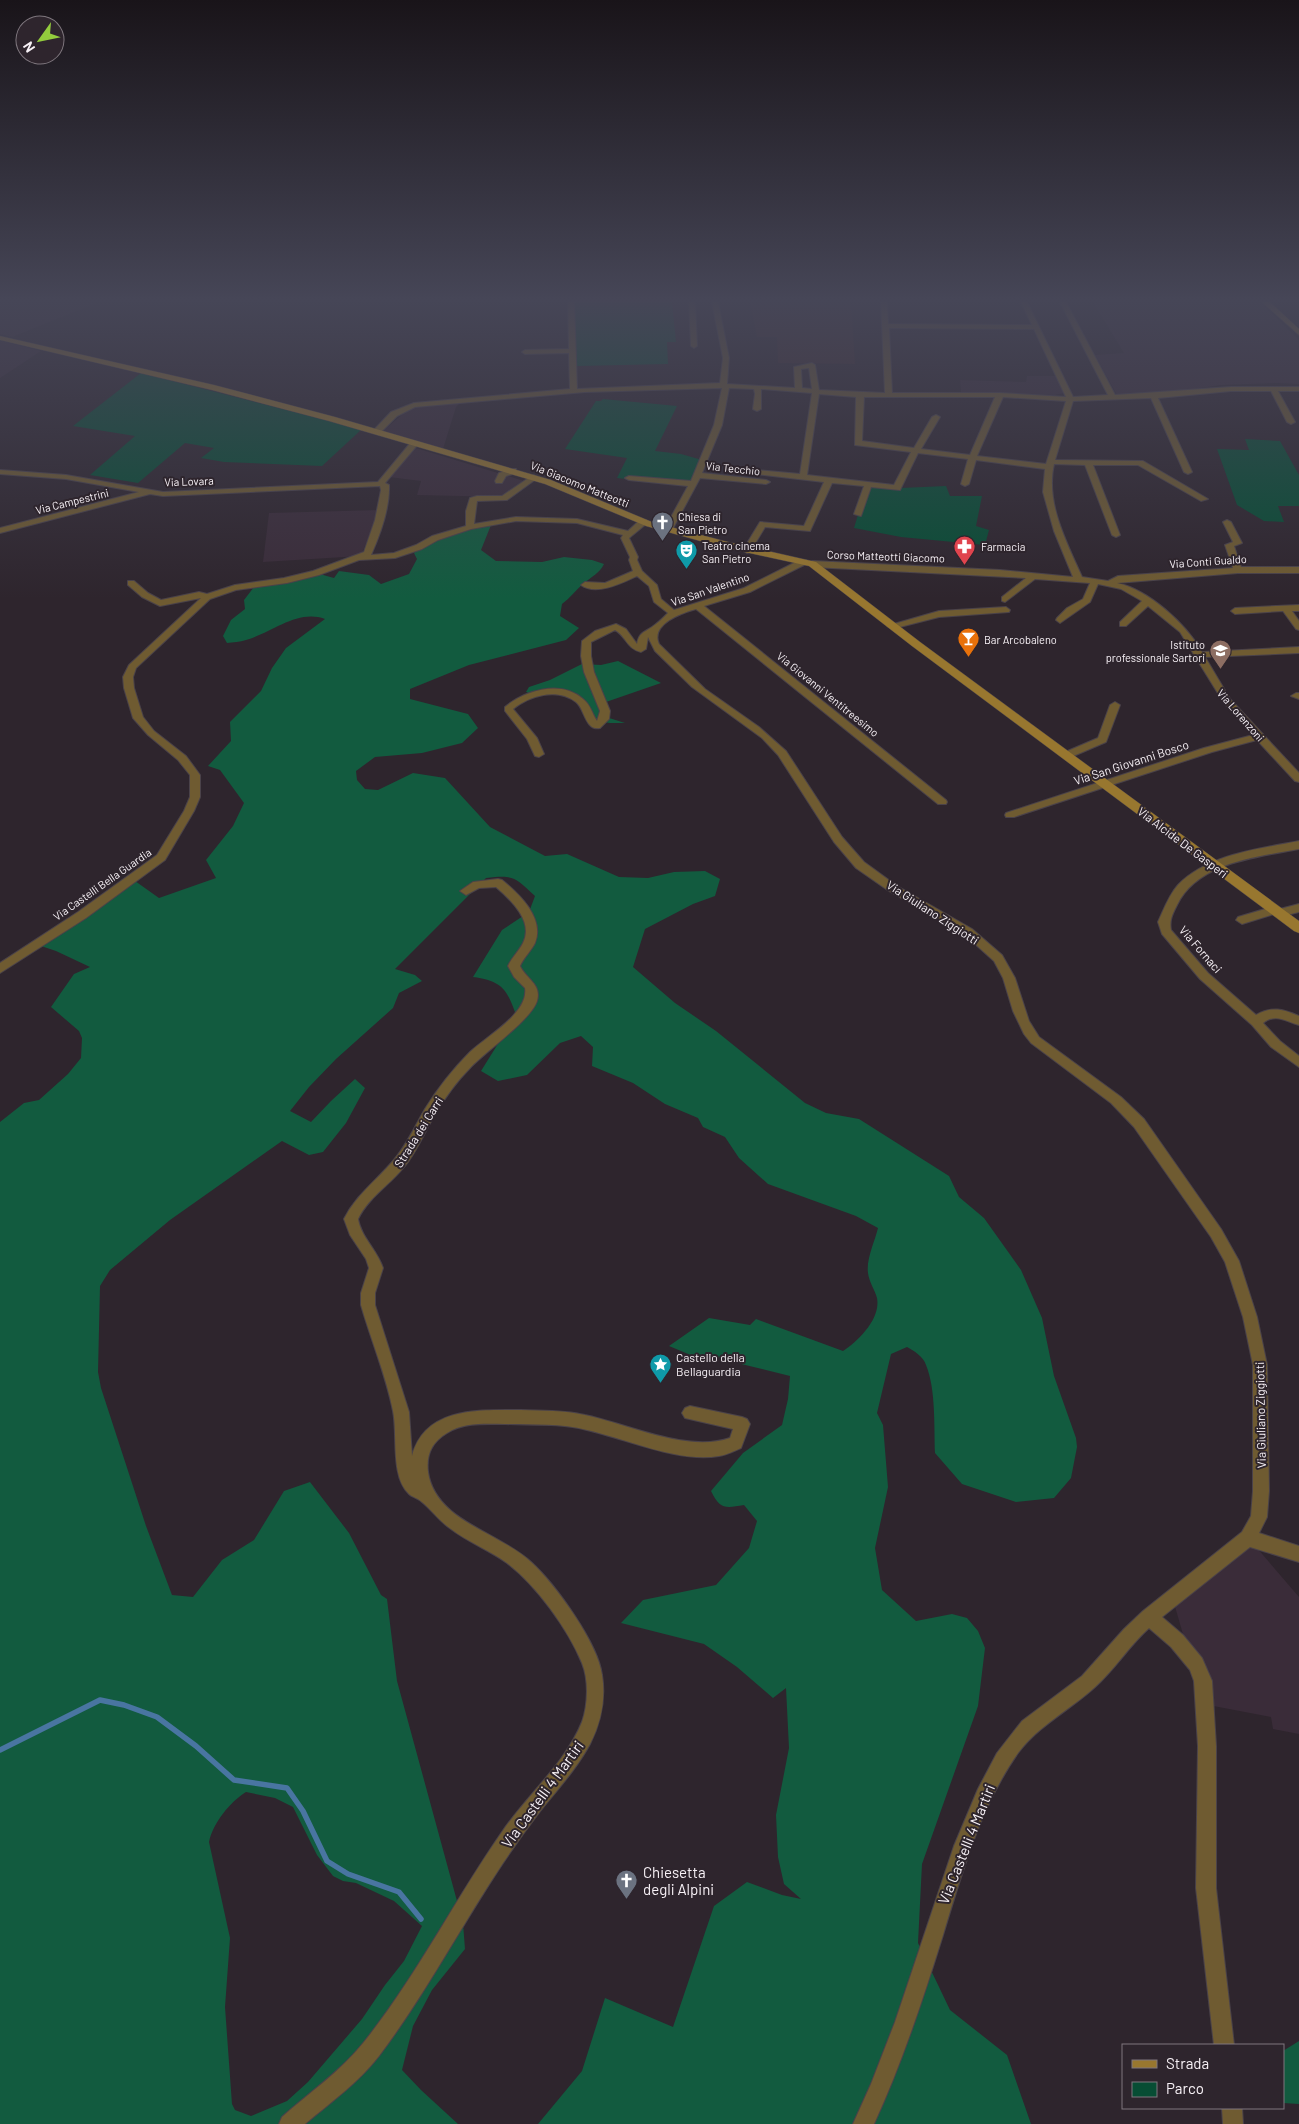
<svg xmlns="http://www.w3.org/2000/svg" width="1299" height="2124" viewBox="0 0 1299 2124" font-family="Barlow,sans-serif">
<rect width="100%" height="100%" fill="#2e252d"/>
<!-- built -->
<g fill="#3a2c39">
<polygon points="0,302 99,302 12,337 0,334"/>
<polygon points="1093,302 1260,302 1299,340 1299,384 1276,383 1221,385 1153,395 1118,397 1095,355 1124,353"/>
<polygon points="0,340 6,342 41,351 0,378"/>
<polygon points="1027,376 1057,376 1064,393 1055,395 961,393 960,380 1026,382"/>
<polygon points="463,400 456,407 443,449 382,432 405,412 416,406"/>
<polygon points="416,448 524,481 503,497 417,495 421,481 389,477"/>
<polygon points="379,510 361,556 263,562 269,513"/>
<polygon points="1245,1534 1299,1597 1299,1734 1273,1729 1271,1717 1203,1704 1174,1603"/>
</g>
<!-- education -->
<polygon fill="#3d292e" points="750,302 851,302 855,364 778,363 777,337 757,337"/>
<!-- green -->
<g fill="#074d34">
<polygon points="574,302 672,302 676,342 667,342 668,364 577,366"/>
<polygon points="141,373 362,429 322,466 224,462 201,458 214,448 185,443 138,483 90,475 135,436 73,426"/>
<polygon points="603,399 677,406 655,451 681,454 702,460 689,486 617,478 627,458 565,449 596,401 601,401"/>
<polygon points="1245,439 1280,441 1299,475 1299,506 1278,506 1284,522 1264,521 1237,505 1217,449 1249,450"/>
<polygon points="946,486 950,496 982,496 976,526 989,530 985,545 901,537 854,528 862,501 869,487 900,490 901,488"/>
</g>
<!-- forest -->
<g fill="#125b3f" fill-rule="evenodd">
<path d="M 491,525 L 481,550 L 496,561 L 542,562 L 564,557 L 592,560 L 604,564 C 599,574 592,576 583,584 C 576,590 570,598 562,604 L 560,616 L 579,628 L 566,640 L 469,665 L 410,689 L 410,699 L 468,714 L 478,728 L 462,743 L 422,753 L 375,757 L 356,771 L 357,780 L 365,789 L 378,790 L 413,773 L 445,778 L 490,827 L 545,856 L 567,854 L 619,877 L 648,878 L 674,872 L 705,871 L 720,879 L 715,896 L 693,904 L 645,929 L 633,967 L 675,1003 L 716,1031 L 805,1103 L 826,1113 L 859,1119 L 949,1176 L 959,1197 L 984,1218 L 1021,1270 L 1042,1318 L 1054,1376 L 1076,1438 L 1077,1447 L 1071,1478 L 1054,1498 L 1016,1502 L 962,1484 L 935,1453 C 934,1428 936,1389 926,1365 C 923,1356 914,1351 907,1347 L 891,1354 L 877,1413 L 883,1425 L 888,1487 L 875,1548 L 882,1590 L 916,1621 L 952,1614 L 967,1618 L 978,1631 L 985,1648 L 978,1706 L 922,1864 L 918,1943 L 950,2010 L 1007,2055 L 1031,2124 L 538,2124 L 582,2071 L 605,1998 L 673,2027 L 714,1906 L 747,1882 L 782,1895 L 801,1899 L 784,1884 L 778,1857 L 776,1815 L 789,1748 L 786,1688 L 773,1698 L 737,1667 L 704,1644 L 621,1623 L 643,1600 L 716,1585 L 749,1548 L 757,1521 L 744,1505 C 726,1508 720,1510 711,1491 L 743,1453 L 782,1425 L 788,1399 L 790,1376 L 733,1362 L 693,1356 L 669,1346 L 709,1318 L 750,1325 L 756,1319 L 843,1351 C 858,1341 881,1319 877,1298 C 875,1290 869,1282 868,1273 C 866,1259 875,1241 878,1228 L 856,1216 L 768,1184 L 739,1158 L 725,1137 L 703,1127 L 698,1118 L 665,1104 L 633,1083 L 592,1066 L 593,1047 L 581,1036 L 560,1043 L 527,1075 L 498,1081 L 481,1071 L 516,1015 C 507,989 502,981 473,977 L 502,930 L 529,912 L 535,896 C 514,877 515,875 486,878 L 395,969 L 415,975 L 422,981 L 399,993 L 393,1008 L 336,1059 L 309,1087 L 290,1111 L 311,1122 L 331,1101 L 355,1079 L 365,1088 L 346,1123 L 323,1152 L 309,1155 L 282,1141 L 170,1220 L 110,1270 L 100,1286 L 98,1372 L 101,1388 L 146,1526 L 172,1595 L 193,1597 L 222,1560 L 254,1540 L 284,1491 L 310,1482 L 349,1533 L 381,1595 L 387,1599 L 397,1681 L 463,1923 L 465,1949 L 432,1990 L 413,2026 L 402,2070 L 421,2090 L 458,2124 L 0,2124 L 0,1122 L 24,1103 L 39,1100 L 68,1074 L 81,1058 L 82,1038 L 79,1031 L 51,1007 L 74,974 L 90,967 L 56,951 L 35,944 L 128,876 L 159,898 L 216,878 L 206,860 L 233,826 L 244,803 L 220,770 L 208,766 L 231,741 L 230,722 L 261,691 L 272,668 L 286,648 L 325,619 C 297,609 272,633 246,640 C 240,642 233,642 227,643 L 223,636 L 231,620 L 245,609 L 244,600 L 254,587 L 316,573 L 334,578 L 339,571 L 369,575 L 381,584 L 409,574 L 417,559 L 414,553 C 434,532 464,530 491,525 ZM 246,1792 L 275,1798 L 293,1807 L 317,1855 L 333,1876 L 343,1881 L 356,1883 L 394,1901 L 422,1926 L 404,1961 L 385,1985 L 362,2019 L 308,2082 L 287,2101 L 251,2116 L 235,2110 L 232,2104 L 225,2007 L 230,1938 L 209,1842 C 213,1823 230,1802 246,1792 Z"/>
<path d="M 618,661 L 661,683 L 606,702 L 606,717 L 625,723 C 604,723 594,725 585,704 L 557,693 L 532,694 L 526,692 L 529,687 L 550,680 L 582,664 L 601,665 Z"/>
<polygon points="1299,2041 1299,2104 1283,2103 1283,2051"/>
</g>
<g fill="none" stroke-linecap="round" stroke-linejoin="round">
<!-- stream -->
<polyline stroke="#4975a1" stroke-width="5.5" points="0,1750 100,1700 124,1705 157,1717 196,1746 234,1780 287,1788 303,1811 327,1861 348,1874 399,1892 421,1919"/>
<defs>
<g id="street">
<path d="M 568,302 L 574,302 L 577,389 L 720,383 L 723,358 L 712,302 L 718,302 L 729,358 L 727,384 L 795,388 L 794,367 L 812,363 L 815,365 L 819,390 L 885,393 L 881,302 L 887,302 L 888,324 L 1032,325 L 1021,302 L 1027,302 L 1073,397 L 1108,395 L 1060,302 L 1066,302 L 1115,395 L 1231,387 L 1299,387 L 1299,391 L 1278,391 L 1295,422 L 1291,424 L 1287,422 L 1271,391 L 1231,391 L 1158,398 L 1192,472 L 1188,474 L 1184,472 L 1151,398 L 1073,401 L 1055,460 L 1143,461 L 1208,499 L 1201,501 L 1138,465 L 1093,465 L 1120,535 L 1116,537 L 1112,535 L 1085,465 L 1054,464 C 1045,503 1067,543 1082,577 L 1108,581 L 1118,576 L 1233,568 L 1225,545 L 1233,542 L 1223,522 L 1227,520 L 1231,522 L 1242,543 L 1234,546 L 1241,567 L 1299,567 L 1299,573 L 1238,573 L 1117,583 C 1149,590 1186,624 1202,652 L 1299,647 L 1299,653 L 1205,657 L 1230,699 L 1299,773 L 1299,782 L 1295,781 L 1257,740 L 1212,752 L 1014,817 L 1006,817 L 1005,815 L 1006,813 L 1204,748 L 1253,735 L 1224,703 L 1180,632 L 1148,606 L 1126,626 L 1120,626 L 1120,622 L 1142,601 L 1121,589 L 1098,584 L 1090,602 L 1060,623 L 1056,620 L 1057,618 L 1067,608 L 1083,599 L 1090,583 L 1035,579 L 1005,602 L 1002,601 L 1002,597 L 1026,578 L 812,567 L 808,564 L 812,561 L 1000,570 L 1073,577 L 1054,531 L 1043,492 L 1045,469 L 976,460 L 969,484 L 965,486 L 961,484 L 968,459 L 918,453 L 900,490 L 871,487 L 861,516 L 854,514 L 864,486 L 832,483 L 810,531 L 765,527 L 750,552 L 747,553 L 743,550 L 760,522 L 804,526 L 824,482 L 756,474 L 752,472 L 756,470 L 800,474 L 812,393 L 761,389 L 761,409 L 757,411 L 753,409 L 755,394 L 754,389 L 729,388 L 722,425 L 702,473 L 766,480 L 770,482 L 766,484 L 700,478 L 672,530 L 668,532 L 664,530 L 688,486 L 629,480 L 625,478 L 629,476 L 691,481 L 714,425 L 722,388 L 585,392 L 415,407 L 397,416 L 379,434 L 372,432 L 391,412 L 414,403 L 570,389 L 569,353 L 525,354 L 522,352 L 525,350 L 569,349 ZM 889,328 L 1034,329 L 1066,397 L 1000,393 L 892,393 ZM 809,368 L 812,389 L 802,388 L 801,369 ZM 819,394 L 856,397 L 855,445 L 911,452 L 894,485 L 807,475 ZM 864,397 L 995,397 L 970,455 L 921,449 L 940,417 L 936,415 L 932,417 L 914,448 L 862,441 ZM 1003,397 L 1066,401 L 1046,464 L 977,456 Z"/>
<polygon points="689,302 695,302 697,346 694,348 691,346"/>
<path d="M 412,441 L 419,443 L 385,483 L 389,485 C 390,507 380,535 371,555 L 394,553 L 416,545 L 432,536 L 466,526 L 466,511 L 470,498 L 477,496 L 502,496 L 533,475 L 537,477 L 536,479 L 507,500 L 477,501 L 474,524 L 516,517 L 577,519 L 628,531 L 640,520 L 646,520 L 646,524 L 629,538 L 638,557 L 637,560 L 642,571 L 657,585 L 661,599 L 674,610 L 744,588 L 800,560 L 806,560 L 806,564 L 750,592 L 704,606 L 946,800 L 947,802 L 946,804 L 938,804 L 696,609 C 682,613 650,624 659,644 L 705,689 L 759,727 L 786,751 L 842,837 L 864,862 L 897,886 L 972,929 L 1002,955 L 1015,978 L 1029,1021 L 1039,1037 L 1121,1097 L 1144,1119 L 1221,1229 L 1239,1261 L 1257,1317 L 1267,1365 L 1269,1491 L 1267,1517 L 1259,1533 L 1299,1546 L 1299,1562 L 1250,1547 L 1162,1617 L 1183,1635 L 1202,1658 L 1212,1681 L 1216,1746 L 1216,1888 L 1234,2045 L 1214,2045 L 1196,1888 L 1198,1746 L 1194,1681 L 1190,1670 L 1171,1647 L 1149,1628 C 1129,1646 1115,1669 1095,1687 C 1070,1710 1039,1725 1018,1753 C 980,1807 962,1873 943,1935 C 923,1999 902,2063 874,2124 L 853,2124 L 871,2084 L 895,2022 L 954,1846 L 978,1789 L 997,1753 L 1022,1721 L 1082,1676 L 1124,1629 L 1143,1611 L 1242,1532 L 1251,1516 L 1253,1491 L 1253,1365 L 1243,1317 L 1225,1262 L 1211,1237 L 1134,1127 L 1111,1103 L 1031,1043 L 1024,1034 L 1013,1011 L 1003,978 L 994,961 L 964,934 L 889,891 L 856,868 L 834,842 L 778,755 L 762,738 L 692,687 L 655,651 L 648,637 L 646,649 L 641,652 C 627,649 626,636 615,630 L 591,642 L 591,656 L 594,672 L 610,711 L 609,719 L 600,728 C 585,731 585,709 576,702 C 557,687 529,696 513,709 L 537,738 L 544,754 L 539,757 L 535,756 L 527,739 L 505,711 L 505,707 C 524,691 561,679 583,699 C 591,705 592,714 597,721 L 600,711 L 584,672 L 581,656 L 582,641 L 595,631 L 616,624 L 626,629 L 637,644 C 639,633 643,633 652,627 C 658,623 663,618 668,613 L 654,602 L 649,586 L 637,576 C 622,583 596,596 581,585 L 585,582 L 605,583 L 633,571 L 629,560 L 630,557 L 621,538 L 623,535 L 577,523 L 516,521 L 471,529 L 438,540 L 422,549 L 395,558 L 359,560 L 319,575 L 287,583 L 236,590 L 210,599 L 136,668 L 133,677 L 134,688 L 143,717 L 154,731 L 186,756 L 200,775 L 200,797 L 194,811 L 165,860 L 86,918 L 0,973 L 0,963 L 78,912 L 157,855 L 184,811 L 190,797 L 190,775 L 178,760 L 148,735 L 133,718 L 124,688 L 123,677 L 129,665 L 201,598 L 160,606 L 142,597 L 128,585 L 128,581 L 134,581 L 148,593 L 161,600 L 199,592 L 207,594 L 235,585 L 284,578 L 313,571 L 364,552 L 375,520 L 381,490 L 380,486 L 163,496 L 150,494 L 0,533 L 0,528 L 139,492 L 66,479 L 0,474 L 0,470 L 66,475 L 163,492 L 378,482 Z"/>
<polygon points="513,469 516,469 516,473 506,476 502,483 496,483 495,481 499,473"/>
<polygon points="1299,605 1299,611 1292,611 1299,621 1299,630 1296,629 1283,611 1235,614 1231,611 1235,608"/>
<polygon points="1006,607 1010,610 1009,612 939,617 892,629 887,626 939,611"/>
<polygon points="1296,693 1299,693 1299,699 1291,696"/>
<polygon points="1115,702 1120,705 1106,742 1071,757 1063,757 1063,753 1098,738 1110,705"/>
<path d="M 1299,841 L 1299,849 C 1258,857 1198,862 1177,905 C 1173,913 1169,920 1171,930 L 1208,973 L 1256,1015 C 1272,1006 1283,1009 1299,1016 L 1299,1025 C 1285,1021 1276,1013 1263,1023 L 1280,1041 L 1299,1056 L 1299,1067 L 1271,1047 L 1252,1025 L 1200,979 L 1162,934 L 1158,922 C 1164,909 1169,895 1178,885 C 1208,854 1259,849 1299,841 Z"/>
<path d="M 498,879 L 502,880 C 519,894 545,918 535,943 C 531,951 524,957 520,966 C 526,979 542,984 537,1001 C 531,1020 486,1051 470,1068 C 456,1082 444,1099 434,1116 C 425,1132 418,1148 408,1162 C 393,1183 369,1196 358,1219 C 361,1237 377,1250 383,1268 L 375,1293 L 375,1305 L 409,1412 L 412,1456 C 425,1406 481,1410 521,1410 C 543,1411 564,1410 585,1415 C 628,1424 687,1453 730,1438 L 733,1429 L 685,1418 L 682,1413 L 685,1408 L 690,1406 L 742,1417 L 747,1419 L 750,1424 L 741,1448 C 734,1451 727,1455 719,1456 C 678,1463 627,1439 587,1430 C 560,1423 532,1425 505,1424 C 486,1424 464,1422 447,1433 C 432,1442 426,1454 428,1472 C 435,1521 499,1532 531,1562 C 555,1584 598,1643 602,1675 C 606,1700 601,1722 590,1744 C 577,1768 558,1789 541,1810 C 528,1827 515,1845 503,1863 C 461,1926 425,1995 379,2056 C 359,2082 330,2103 305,2124 L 279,2124 L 282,2117 C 309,2093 341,2071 364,2042 C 416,1977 454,1901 502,1832 C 527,1795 565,1764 582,1722 C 588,1705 589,1680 582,1663 C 568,1629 536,1585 507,1563 C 489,1550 468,1542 451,1529 C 439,1521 432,1510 422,1502 C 418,1498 412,1497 409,1494 C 390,1476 398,1435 393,1411 C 386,1375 371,1340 361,1305 L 361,1293 L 369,1268 L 366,1259 L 350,1235 L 344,1219 C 356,1195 376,1181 393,1161 C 407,1145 415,1126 425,1109 C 438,1088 453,1069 470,1052 C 487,1036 529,1013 525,988 L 514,977 L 508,966 C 512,957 519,951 523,943 C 534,921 511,900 496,887 L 479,888 L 466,895 L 460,891 L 473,882 Z"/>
<polygon points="1299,904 1299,912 1279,917 1274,914 1242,924 1236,920 1238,917 1275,906 1280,909"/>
<polygon points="1222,2108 1242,2108 1243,2124 1223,2124"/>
</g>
<g id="secondary">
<polygon points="1262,302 1270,302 1299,329 1299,335"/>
<polygon points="0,336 214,385 335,417 551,480 652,522 724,541 816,562 920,642 1299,921 1299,933 1294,931 912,646 809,566 722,547 646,526 545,484 329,421 212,390 0,340"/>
</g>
</defs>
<!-- street casing -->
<use href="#street" stroke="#4a4249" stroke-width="2"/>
<!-- secondary casing -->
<use href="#secondary" stroke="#4a4249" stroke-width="1"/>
<!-- street -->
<use href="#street" fill="#6f5b31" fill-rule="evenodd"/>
<!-- secondary -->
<use href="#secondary" fill="#98772f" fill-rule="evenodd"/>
</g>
<!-- sky -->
<linearGradient id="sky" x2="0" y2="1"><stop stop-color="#191419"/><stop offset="0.5" stop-color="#464657"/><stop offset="1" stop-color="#464657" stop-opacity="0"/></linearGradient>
<rect width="1299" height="599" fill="url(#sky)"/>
<!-- icons -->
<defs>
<symbol id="church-pin" viewBox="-11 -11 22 30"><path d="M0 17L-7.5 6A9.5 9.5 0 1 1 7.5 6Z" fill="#6b7280" stroke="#2e252d"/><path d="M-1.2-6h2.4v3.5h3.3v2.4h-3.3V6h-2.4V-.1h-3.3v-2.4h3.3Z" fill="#fff"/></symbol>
<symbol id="pharmacy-pin" viewBox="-11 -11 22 30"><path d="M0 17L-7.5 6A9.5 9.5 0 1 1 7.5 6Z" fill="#e0444e" stroke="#2e252d"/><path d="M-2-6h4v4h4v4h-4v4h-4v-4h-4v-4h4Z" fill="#fff"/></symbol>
<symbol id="theatre-pin" viewBox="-11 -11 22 30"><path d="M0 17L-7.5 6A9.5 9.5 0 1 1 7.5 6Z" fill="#0f9aa8" stroke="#2e252d"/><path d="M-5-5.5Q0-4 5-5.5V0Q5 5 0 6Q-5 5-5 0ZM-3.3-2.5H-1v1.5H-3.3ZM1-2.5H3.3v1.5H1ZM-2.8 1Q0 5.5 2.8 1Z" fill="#fff"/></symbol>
<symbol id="bar-pin" viewBox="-11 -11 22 30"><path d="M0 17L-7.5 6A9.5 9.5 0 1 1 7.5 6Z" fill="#e8710a" stroke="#2e252d"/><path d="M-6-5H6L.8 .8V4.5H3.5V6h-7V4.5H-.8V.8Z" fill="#fff"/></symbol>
<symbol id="school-pin" viewBox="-11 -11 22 30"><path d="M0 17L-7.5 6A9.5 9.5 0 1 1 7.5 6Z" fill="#8d6e63" stroke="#2e252d"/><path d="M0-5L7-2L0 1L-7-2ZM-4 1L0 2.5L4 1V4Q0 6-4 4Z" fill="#fff"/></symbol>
<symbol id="sight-pin" viewBox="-11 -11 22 30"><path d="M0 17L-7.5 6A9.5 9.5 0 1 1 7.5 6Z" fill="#0f9aa8" stroke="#2e252d"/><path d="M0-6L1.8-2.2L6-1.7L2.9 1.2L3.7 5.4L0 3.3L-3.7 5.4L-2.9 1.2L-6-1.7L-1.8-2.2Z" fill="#fff"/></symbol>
</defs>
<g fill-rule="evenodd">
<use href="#church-pin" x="650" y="510" width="25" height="34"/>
<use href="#pharmacy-pin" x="952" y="534" width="25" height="34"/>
<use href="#theatre-pin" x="674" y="538" width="25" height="34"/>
<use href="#bar-pin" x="956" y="626" width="25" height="34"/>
<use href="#school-pin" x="1208" y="638" width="25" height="34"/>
<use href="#sight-pin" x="648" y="1352" width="25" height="34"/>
<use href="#church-pin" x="614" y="1868" width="25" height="34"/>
</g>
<g text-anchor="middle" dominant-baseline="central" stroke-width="4" stroke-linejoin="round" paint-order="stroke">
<!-- far-street labels -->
<g font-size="11" fill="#f8f2f7" stroke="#2e252d">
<text transform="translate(733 468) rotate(6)">Via Tecchio</text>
<text transform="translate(189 481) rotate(-2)">Via Lovara</text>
<text transform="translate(580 484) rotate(22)">Via Giacomo Matteotti</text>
<text transform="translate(72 501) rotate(-14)">Via Campestrini</text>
<text transform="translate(886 556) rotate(2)">Corso Matteotti Giacomo</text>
<text transform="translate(1208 561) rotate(-4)">Via Conti Gualdo</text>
<text transform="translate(710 589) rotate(-19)">Via San Valentino</text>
<text transform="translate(828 694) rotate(39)">Via Giovanni Ventitreesimo</text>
<text transform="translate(1241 715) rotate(49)">Via Lorenzoni</text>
<text transform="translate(102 884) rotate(-35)">Via Castelli Bella Guardia</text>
</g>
<!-- far-poi labels -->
<g font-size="11" fill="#f8f2f7" stroke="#2e252d" text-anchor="start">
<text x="678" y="516">Chiesa di<tspan x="678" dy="13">San Pietro</tspan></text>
<text x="702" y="545">Teatro cinema<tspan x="702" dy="13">San Pietro</tspan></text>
<text x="981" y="546">Farmacia</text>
<text x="984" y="639">Bar Arcobaleno</text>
<text x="1205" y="644" text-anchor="end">Istituto<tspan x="1205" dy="13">professionale Sartori</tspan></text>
</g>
<!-- street labels -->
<g font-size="12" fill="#f8f2f7" stroke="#2e252d">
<text transform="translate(1131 762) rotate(-18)">Via San Giovanni Bosco</text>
<text transform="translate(1183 842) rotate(37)">Via Alcide De Gasperi</text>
<text transform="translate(933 912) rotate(33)">Via Giuliano Ziggiotti</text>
<text transform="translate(1201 949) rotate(49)">Via Fornaci</text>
<text transform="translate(418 1132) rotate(-58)">Strada dei Carri</text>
<text transform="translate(1260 1415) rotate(-91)">Via Giuliano Ziggiotti</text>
</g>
<!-- poi labels -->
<g font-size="12" fill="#f8f2f7" stroke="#2e252d" text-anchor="start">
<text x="676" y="1357">Castello della<tspan x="676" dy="14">Bellaguardia</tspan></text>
</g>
<!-- near-street labels -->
<g font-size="15" fill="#f8f2f7" stroke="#2e252d">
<text transform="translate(542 1794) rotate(-54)">Via Castelli 4 Martiri</text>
<text transform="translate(966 1844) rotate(-68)">Via Castelli 4 Martiri</text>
</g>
<!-- near-poi labels -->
<g font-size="15" fill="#f8f2f7" stroke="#2e252d" text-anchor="start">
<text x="643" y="1872">Chiesetta<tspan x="643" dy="17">degli Alpini</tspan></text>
</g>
</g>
<!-- legend -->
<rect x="1122" y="2044" width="162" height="65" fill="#2e252d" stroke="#7f777e"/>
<rect x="1132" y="2060" width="25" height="8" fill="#98772f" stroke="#7f777e"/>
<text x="1166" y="2069" font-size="15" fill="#f8f2f7">Strada</text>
<rect x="1132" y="2082" width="25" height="15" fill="#074d34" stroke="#7f777e"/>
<text x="1166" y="2094" font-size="15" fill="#f8f2f7">Parco</text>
<!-- north arrow -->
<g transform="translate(40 40) rotate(237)"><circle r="24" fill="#2e252d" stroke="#7f777e"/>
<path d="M0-4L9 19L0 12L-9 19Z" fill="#93cc3d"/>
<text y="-8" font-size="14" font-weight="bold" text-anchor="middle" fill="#f8f2f7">N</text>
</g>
</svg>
